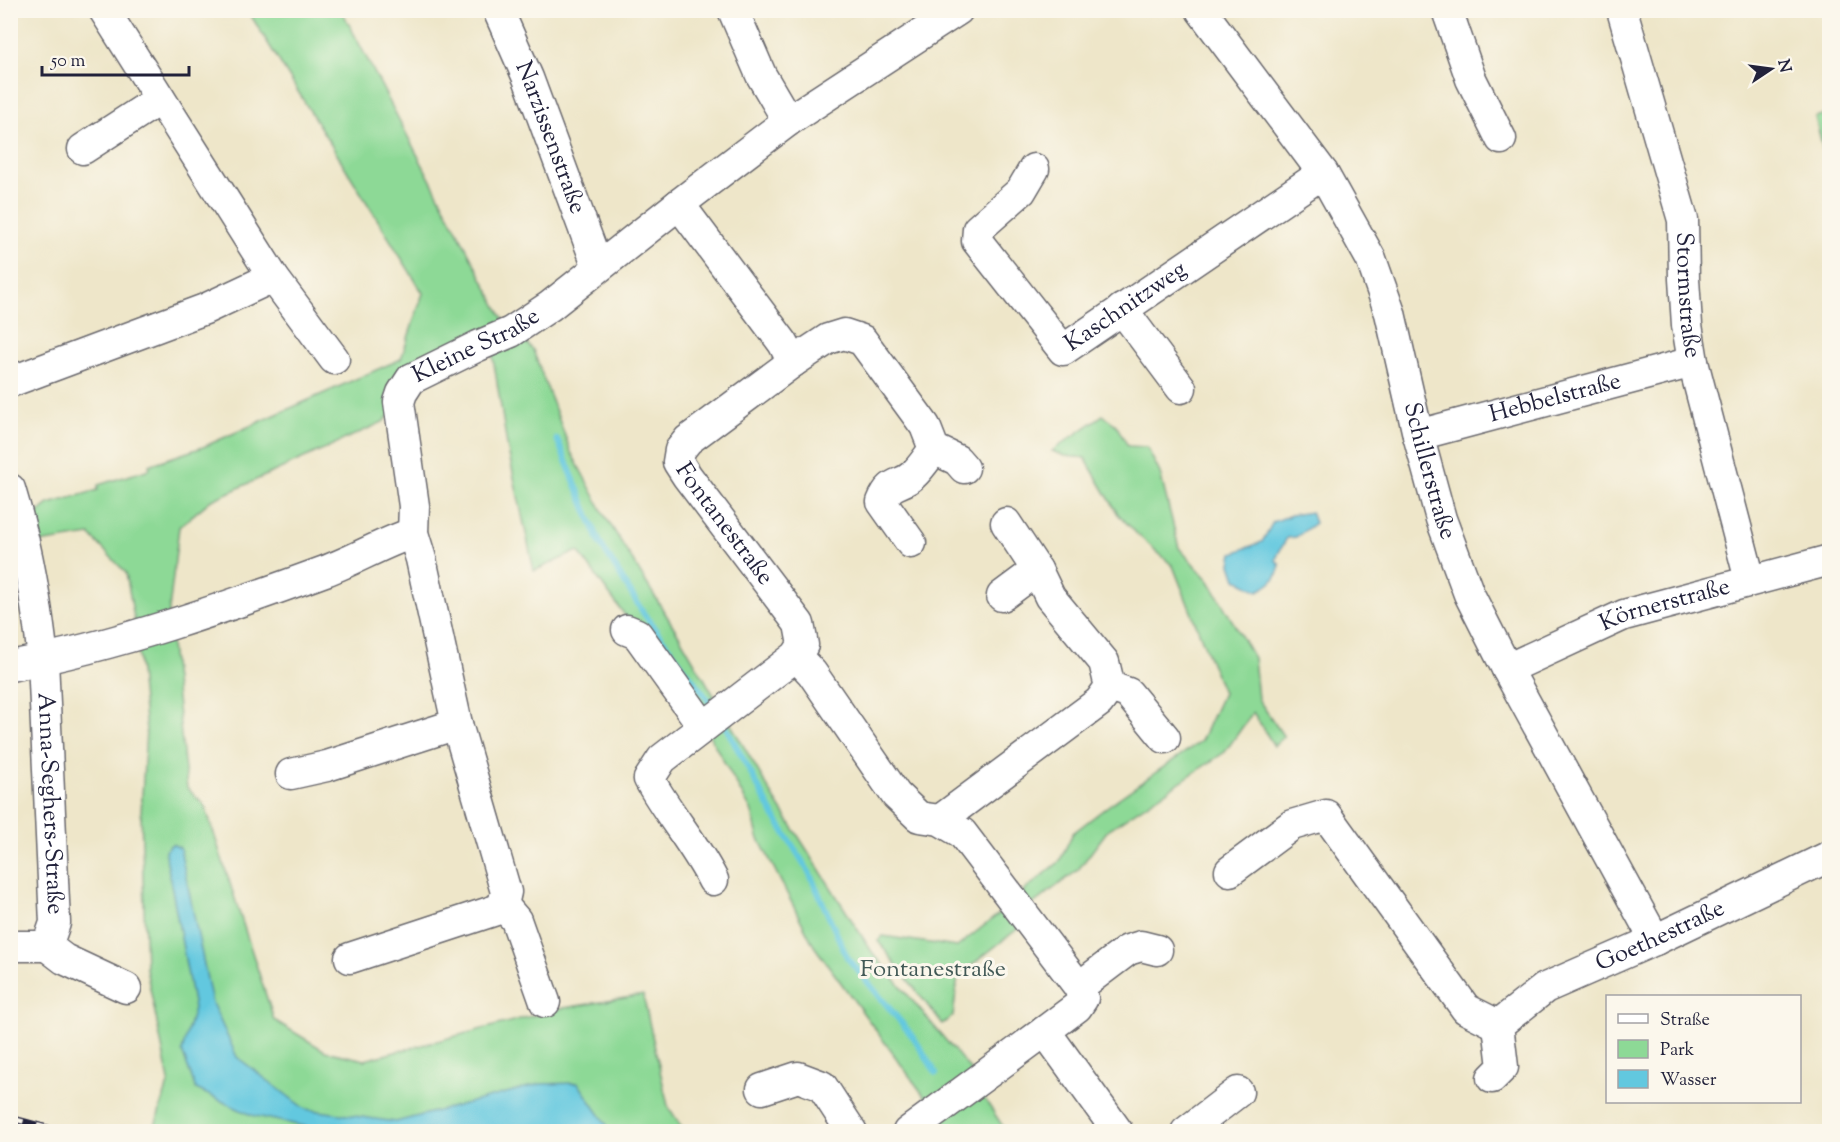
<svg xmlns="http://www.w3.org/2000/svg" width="1840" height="1142" viewBox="0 0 1840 1142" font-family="'Sorts Mill Goudy',serif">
<rect width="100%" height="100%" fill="#fbf7ec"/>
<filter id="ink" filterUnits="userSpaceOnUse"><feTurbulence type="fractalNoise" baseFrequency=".0167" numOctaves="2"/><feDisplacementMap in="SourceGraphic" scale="12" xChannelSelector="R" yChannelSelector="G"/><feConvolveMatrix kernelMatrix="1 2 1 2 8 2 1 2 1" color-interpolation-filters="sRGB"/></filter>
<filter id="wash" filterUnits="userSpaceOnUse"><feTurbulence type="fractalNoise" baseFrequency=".008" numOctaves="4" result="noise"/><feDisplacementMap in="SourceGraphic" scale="24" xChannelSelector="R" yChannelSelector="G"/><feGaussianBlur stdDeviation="1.35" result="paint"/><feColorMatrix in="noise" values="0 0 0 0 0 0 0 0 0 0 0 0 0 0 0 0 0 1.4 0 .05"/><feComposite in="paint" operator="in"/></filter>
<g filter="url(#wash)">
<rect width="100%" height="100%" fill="#eee6c9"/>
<!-- green -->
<g fill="#8dd996" stroke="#587e68" stroke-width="1.5">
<polygon points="248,11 342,11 505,322 511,326 533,350 571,452 605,516 678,634 774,798 872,952 974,1074 930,1104 814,946 758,837 752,812 699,717 578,551 534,571 507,445 492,351 417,387 383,422 210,501 179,527 168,618 187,788 205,806 274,1020 325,1051 365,1060 558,1009 643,995 668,1106 682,1128 688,1131 162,1132 154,1129 169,1081 146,969 141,813 146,730 135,624 126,573 90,535 33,544 27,521 49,504 98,490 98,485 150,469 149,465 203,447 401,359 423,293"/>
<polygon points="1829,113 1830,113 1829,172 1815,117"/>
<polygon points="1103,415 1116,425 1128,446 1147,447 1160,473 1179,548 1209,581 1254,658 1258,699 1284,737 1274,746 1253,712 1225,752 1108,830 1078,870 1025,910 1014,899 1059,862 1073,833 1112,803 1201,741 1223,693 1173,566 1137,534 1118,514 1085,458 1065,456 1052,451"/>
<polygon points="1005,909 1020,927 958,976 953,1016 942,1024 878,941 883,936 957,947"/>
<polygon points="980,1092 1006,1131 925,1132"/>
</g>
<!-- water -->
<g fill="#62c8df" stroke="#42758d" stroke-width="1.5">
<path d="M 1311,512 L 1315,523 L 1296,537 L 1287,538 L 1278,554 L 1276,560 L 1280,565 C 1277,579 1272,584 1258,591 L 1236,579 L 1231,564 L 1233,553 L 1262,542 L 1273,522 L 1291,515 Z"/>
<polygon points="172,844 180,848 212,1003 237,1057 305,1109 396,1122 540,1084 578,1083 611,1131 327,1131 251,1115 196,1089 182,1051 194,1008 165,851"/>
</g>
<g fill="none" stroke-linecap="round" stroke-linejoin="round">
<!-- stream -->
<g stroke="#62c8df" stroke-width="6">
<polyline points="557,439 600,543 644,614 714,708"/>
<polyline points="723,722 773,814 809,872 847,957 914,1038 936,1073"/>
</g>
</g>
</g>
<g filter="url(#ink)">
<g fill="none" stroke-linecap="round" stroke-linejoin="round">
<defs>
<g id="minor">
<path id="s1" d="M 498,10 L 528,78 L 598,267"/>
<polyline points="733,10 761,75 788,121"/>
<path id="s2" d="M 1201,10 L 1323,173 L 1371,259 L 1390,313 L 1418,435 L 1441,519 L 1469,594 L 1507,669 L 1655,940"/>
<polyline points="1447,10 1471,79 1501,139"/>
<path id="s3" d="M 1622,10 L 1683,220 L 1684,279 L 1687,325 L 1693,362 L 1750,580"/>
<polyline points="83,149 160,99"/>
<path id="s4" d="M 1034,169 L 1021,191 L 978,229 L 977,241 L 1063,350 L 1323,173"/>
<path id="s5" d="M 679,204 L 783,343 L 793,362 L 688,440 L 680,450 L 678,462 L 687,476 L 799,624 L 803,645 L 796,656 L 662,759 L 649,779 C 668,814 695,844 713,880"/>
<polyline points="273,277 334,359"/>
<polyline points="1122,309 1181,388"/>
<polyline points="793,362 828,339 844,334 862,340 925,426 934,449 957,460 964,468"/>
<polyline points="10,382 205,309 273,277 104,10"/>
<path id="s6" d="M 1418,435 L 1693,362"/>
<path id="s7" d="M 10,489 C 27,545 37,602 43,660 L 55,923 L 47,946 L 10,946"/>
<path d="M 911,543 L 882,502 C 891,479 901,487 913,475 C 921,468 927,458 934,449"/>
<polyline points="1002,596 1037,570"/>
<polyline points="627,630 637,634 703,726"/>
<polyline points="796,656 812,673 896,795 919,817 940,820 962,833 1079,987 1083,998 1077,1007 1045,1031 1118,1132"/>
<path d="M 10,666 C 119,645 222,609 325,571 C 355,560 382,543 413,533"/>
<path id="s8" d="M 1507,669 L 1624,615 L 1830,560"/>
<polyline points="1110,687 1128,693 1165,738"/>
<polyline points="291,774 327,766 457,724"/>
<polyline points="940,820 1099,702 1110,687 1104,662 1050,597 1037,570 1006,523"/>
<polyline points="1230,871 1292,825 1326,815 1466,1009 1498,1025"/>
<polyline points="503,905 516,920 545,1002"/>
<polyline points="47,946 64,959 126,988"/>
<path id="s9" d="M 350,958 L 496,910 L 503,905 L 506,892 L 457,724 L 421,559 L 413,533 L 414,506 L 399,402 L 402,393 L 411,379 L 478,346 L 511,332 L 550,306 L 679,204 L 788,121 L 958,10"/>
<polyline points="1079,987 1128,950 1141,946 1157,950"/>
<path id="s10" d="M 1492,1078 L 1503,1067 L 1498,1025 L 1545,988 L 1655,940 L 1830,856"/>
<polyline points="762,1089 798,1077 822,1086 852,1132"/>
<polyline points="908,1132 1045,1031"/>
<polyline points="1186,1132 1238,1092"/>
</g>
</defs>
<!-- minor casing -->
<use href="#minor" stroke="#69676d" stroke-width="33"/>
<!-- minor -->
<use href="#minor" stroke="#fff" stroke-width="30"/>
<defs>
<polyline id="rail" points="10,1118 62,1132"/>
</defs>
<!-- rail casing -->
<use href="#rail" stroke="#22223b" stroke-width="7"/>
<!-- rail -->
<use href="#rail" stroke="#fbf7ec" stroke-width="4.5" stroke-dasharray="14" stroke-linecap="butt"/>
</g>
</g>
<g text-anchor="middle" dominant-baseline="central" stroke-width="6" stroke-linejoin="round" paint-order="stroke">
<!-- street labels -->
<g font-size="24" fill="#22223b" stroke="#fbf7ec">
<text stroke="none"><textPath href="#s1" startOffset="138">Narzissenstraße</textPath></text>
<text stroke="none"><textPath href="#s3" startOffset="294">Stormstraße</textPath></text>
<text stroke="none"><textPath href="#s4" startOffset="310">Kaschnitzweg</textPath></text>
<text stroke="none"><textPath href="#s9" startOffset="778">Kleine Straße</textPath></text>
<text stroke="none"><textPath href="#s6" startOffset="142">Hebbelstraße</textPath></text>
<text stroke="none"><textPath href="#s2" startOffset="522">Schillerstraße</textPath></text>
<text stroke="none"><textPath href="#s5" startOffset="428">Fontanestraße</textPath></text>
<text stroke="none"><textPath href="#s8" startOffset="171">Körnerstraße</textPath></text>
<text stroke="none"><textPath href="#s7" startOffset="318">Anna-Seghers-Straße</textPath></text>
<text stroke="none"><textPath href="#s10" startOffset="244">Goethestraße</textPath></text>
</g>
<!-- park labels -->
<g font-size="24" fill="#425956" stroke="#fbf7ec">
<text x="933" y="970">Fontanestraße</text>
</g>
</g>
<!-- margin -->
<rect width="1840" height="1142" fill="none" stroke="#fbf7ec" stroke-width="36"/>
<!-- legend -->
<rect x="1606" y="995" width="195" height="108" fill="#fbf7ec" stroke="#a4a2a5" stroke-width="1.5"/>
<rect x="1618" y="1014" width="30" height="9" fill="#ffffff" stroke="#a4a2a5" stroke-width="1.5"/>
<text x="1660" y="1025" font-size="18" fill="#22223b">Straße</text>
<rect x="1618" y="1040" width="30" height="18" fill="#8dd996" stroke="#a4a2a5" stroke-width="1.5"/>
<text x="1660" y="1055" font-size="18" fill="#22223b">Park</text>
<rect x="1618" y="1070" width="30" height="18" fill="#62c8df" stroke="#a4a2a5" stroke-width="1.5"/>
<text x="1660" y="1085" font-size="18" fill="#22223b">Wasser</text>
<!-- north arrow -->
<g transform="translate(1771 69) rotate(77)" stroke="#fbf7ec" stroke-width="4.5" paint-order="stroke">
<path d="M0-4.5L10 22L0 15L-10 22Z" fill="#22223b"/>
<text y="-9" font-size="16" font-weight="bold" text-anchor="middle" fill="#22223b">N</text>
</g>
<!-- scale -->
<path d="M42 66v9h147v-9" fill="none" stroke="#22223b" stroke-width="3"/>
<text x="51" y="66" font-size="18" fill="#22223b" stroke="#fbf7ec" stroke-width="4.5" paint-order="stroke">50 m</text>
</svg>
